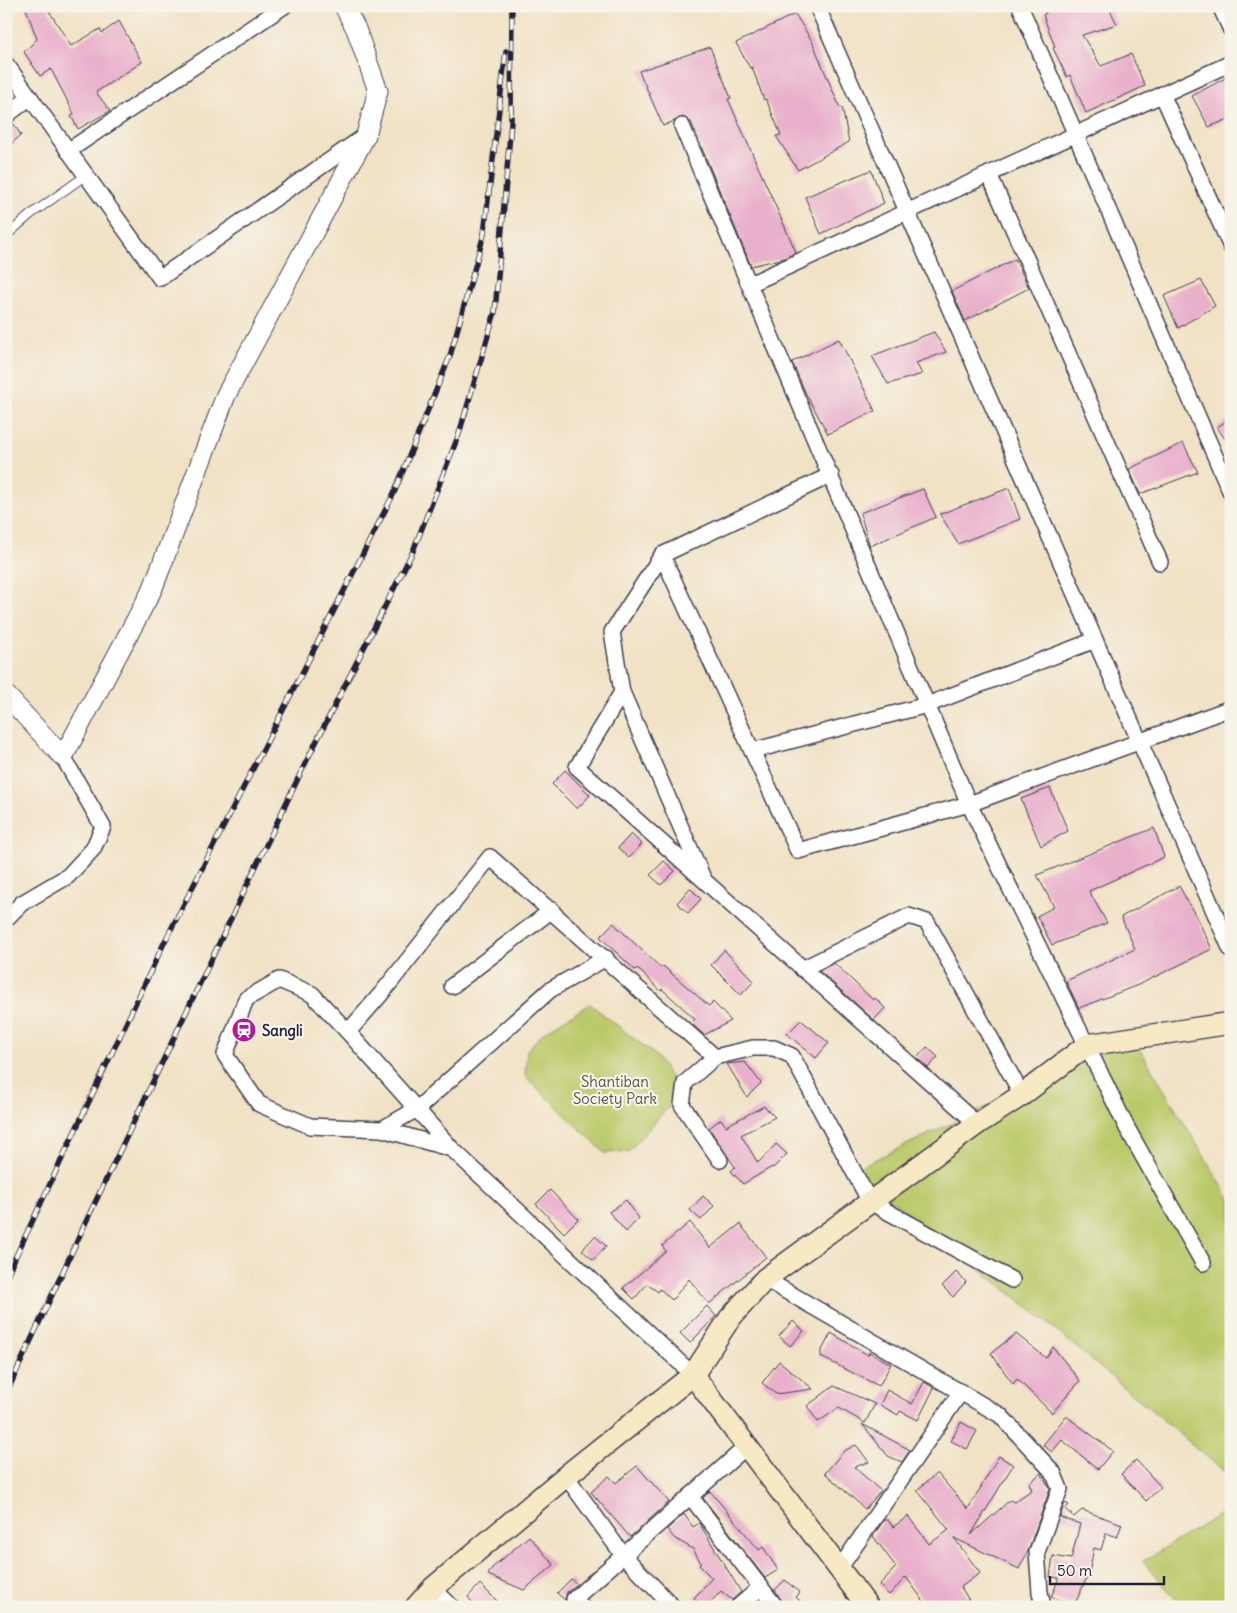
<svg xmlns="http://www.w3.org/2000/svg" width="1237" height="1613" viewBox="0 0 1237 1613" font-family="Delius,sans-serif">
<rect width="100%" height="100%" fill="#f7f3e8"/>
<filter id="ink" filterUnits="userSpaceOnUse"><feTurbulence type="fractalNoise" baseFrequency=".02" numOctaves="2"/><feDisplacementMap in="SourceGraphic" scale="10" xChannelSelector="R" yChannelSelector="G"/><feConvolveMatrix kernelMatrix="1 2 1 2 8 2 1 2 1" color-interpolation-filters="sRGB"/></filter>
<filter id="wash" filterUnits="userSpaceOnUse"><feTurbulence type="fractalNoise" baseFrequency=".0096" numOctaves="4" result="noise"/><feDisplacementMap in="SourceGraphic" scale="20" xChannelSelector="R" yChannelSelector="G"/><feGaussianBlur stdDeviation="1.12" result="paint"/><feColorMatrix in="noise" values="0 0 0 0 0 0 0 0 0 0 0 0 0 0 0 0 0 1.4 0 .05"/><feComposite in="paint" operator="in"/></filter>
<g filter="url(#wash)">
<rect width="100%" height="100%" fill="#f1e2c6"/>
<!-- green -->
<g fill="#bcc96b" stroke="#6f7653">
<polygon points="590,1004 655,1055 681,1093 628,1152 605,1153 525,1076 527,1050 544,1032"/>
<polygon points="1133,1038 1231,1201 1231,1477 1033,1311 853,1170"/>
<polygon points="1231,1508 1231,1607 1182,1607 1143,1561"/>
</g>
<g id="blocks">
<!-- building -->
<g fill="#e9b0cc">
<polygon points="25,6 46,6 71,46 100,29 102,33 119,21 142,62 96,92 110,111 78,129 71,116 74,114 51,69 40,76 24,52 37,39"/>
<polygon points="1044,6 1108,6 1117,24 1082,35 1101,66 1131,54 1145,86 1086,113 1070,75 1067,77 1053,48 1055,47 1043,15 1046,13"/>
<polygon points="795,14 812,41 840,108 842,107 849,142 798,170 776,136 781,135 766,99 764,100 752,67 750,68 736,43"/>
<polygon points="710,47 731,98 728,99 796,252 785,258 751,266 691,122 683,117 663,126 639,71"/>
<polygon points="1231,75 1231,118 1209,127 1192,96"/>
<polygon points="13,123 21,135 6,149 6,125"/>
<polygon points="871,170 884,203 821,234 805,197"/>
<polygon points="1015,259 1029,288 965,321 952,291"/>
<polygon points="1201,280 1215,306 1178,328 1164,296"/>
<polygon points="934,332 946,352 916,363 922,374 888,384 872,356"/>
<polygon points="839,339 875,411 828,434 806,394 792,362"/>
<polygon points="1231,418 1231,448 1217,427"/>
<polygon points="1183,443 1198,472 1140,494 1129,469"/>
<polygon points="1009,488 1020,519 958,544 940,514"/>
<polygon points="923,489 936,517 870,546 860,513"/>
<polygon points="565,770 590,795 577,809 552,784"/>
<polygon points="1050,788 1068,831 1041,846 1021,799"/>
<polygon points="1154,828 1164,857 1089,891 1107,923 1052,945 1037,916 1054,907 1037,875"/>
<polygon points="631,834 642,844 629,858 618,848"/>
<polygon points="664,861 675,871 661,885 650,875"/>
<polygon points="1179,886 1197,918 1212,949 1138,985 1079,1008 1066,981 1135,949 1121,917"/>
<polygon points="690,888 701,899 688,913 677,903"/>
<polygon points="613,923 661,968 663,966 709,1006 713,1002 731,1021 704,1035 691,1023 695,1019 662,989 661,991 637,968 635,970 600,937"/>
<polygon points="724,950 754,981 741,995 711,965"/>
<polygon points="834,963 873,1000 875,998 885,1008 874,1020 819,971"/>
<polygon points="801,1020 829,1043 816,1058 787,1034"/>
<polygon points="927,1047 938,1057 928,1068 917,1058"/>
<polygon points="745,1062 761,1083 747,1097 727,1064"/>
<polygon points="764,1106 775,1117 741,1135 758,1163 776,1144 787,1154 773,1168 772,1167 743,1184 731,1171 735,1167 709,1128 721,1119 726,1126"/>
<polygon points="550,1190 578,1219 564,1233 536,1204"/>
<polygon points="703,1196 714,1206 701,1220 690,1210"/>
<polygon points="626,1200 639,1218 626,1232 609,1212"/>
<polygon points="690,1222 710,1248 740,1224 766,1257 709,1304 689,1279 672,1300 660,1289 658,1292 647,1284 634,1299 623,1288 666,1251 662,1246"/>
<polygon points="595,1236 606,1246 593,1260 582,1250"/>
<polygon points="956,1272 966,1282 953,1297 942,1286"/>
<polygon points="707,1306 716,1316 690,1343 680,1333"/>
<polygon points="793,1321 804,1331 790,1346 779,1336"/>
<polygon points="831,1333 868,1355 869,1352 891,1364 879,1386 821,1357 821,1352"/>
<polygon points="1016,1334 1046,1358 1053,1347 1080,1381 1052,1413 1017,1379 1013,1384 991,1353"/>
<polygon points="779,1361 813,1389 776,1394 762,1383"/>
<polygon points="924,1382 934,1388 918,1420 900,1411 898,1415 880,1405 887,1390 912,1404"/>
<polygon points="834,1386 875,1404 865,1423 839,1408 818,1422 807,1406"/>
<polygon points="1066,1416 1113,1451 1098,1469 1062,1440 1052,1452 1043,1445"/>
<polygon points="961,1422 977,1431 967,1449 951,1441"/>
<polygon points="862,1424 910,1450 902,1462 888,1456"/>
<polygon points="856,1445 869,1462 854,1467 881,1491 865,1509 825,1473 844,1451"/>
<polygon points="999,1456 1013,1465 971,1535 1010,1500 1014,1502 1032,1490 1029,1483 1041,1473 1050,1489 1028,1551 1019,1569 954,1538 980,1573 961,1587 973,1607 928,1607 906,1577 889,1595 879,1585 896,1567 873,1536 884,1520 888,1520 893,1527 908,1516 929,1544 949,1530 917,1490 937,1473 968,1509"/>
<polygon points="1136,1460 1161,1487 1146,1501 1121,1474"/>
<polygon points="637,1466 669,1502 630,1537 591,1492 609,1476 616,1483"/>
<polygon points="710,1491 759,1550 763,1547 778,1570 765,1578 703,1498"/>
<polygon points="1065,1503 1069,1505 1065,1509 1074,1517 1082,1510 1122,1524 1117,1537 1106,1533 1101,1550 1094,1548 1089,1573 1074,1606 1051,1597 1059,1578 1050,1577 1053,1556 1071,1559 1080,1524 1060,1517"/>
<polygon points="684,1514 693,1527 699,1523 741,1592 732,1600 721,1591 706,1607 703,1607 694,1598 712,1578 699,1565 701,1563 693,1549 674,1538 667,1529"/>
<polygon points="529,1536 554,1565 524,1590 488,1575 492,1568"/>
<polygon points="571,1579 577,1584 567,1592 565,1600 557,1593"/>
<polygon points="785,1580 800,1593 796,1597 806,1607 785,1607 775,1590"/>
<polygon points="480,1584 503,1607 476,1607 468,1597"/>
</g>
</g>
</g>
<g filter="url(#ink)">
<use href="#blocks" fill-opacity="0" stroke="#413f50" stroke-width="1"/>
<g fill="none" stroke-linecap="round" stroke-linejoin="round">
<defs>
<polyline id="service" points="6,236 30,215 85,176"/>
<g id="minor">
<polyline points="817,6 1231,950"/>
<polyline points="1020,6 1231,493"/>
<polyline points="1220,6 1231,30"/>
<polyline points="6,64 160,278 365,136"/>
<polyline points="1162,94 1231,247"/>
<polyline points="6,116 30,97"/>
<polyline points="682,126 969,804 1127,1128 1203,1263"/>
<polyline points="68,151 284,6"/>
<polyline points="989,174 1160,562"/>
<polyline points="750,284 1231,63"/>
<polyline points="662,555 831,475"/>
<polyline points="622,692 703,878"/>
<polyline points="752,751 927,705 1095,640"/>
<polyline points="6,919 22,903 68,876 93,849 103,827 63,757"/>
<polyline points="802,969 909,916 927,922 1022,1095"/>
<polyline points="452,986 552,910"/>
<polyline points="348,1032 381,994 490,857 715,1057 753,1048 774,1048 792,1056 870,1202 1012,1280"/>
<polyline points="715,1057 685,1083 682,1105 720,1160"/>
<polyline points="977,1124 577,767 622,692 612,632 662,555 798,851 969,804 1231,708"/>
<polyline points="382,1129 417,1109 550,990 606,958"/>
<polyline points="452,1149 382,1129 310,1126 259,1104 225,1055 246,999 279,980 312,994 348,1032 452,1149 693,1375"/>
<polyline points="765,1279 1000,1415 1053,1472 1060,1489 1037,1552 1040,1592 1043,1607"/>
<polyline points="566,1476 623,1555 673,1607"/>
<polyline points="690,1496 776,1607"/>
<polyline points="839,1569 961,1392"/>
<polyline points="433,1588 452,1607"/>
<polyline points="582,1607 574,1599 746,1447"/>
<polyline points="738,1607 761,1587"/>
</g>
<polyline id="tertiary" points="6,695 63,757 153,588 226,395 366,135 378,91 356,29 344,6"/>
<g id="secondary">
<polyline points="416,1607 433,1588 566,1476 693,1375"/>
<polyline points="868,1607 693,1375 730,1318 765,1279 977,1124 1022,1095 1087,1045 1231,1023"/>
</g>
</defs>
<!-- service casing -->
<use href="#service" stroke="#413f50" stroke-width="10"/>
<!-- minor casing -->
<use href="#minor" stroke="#413f50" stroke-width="18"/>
<!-- tertiary casing -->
<use href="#tertiary" stroke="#413f50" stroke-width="21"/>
<!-- secondary casing -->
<use href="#secondary" stroke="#413f50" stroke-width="24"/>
<!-- service -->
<use href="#service" stroke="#fff" stroke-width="8"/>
<!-- minor -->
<use href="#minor" stroke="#fff" stroke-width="15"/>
<!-- tertiary -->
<use href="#tertiary" stroke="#fff" stroke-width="19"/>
<!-- secondary -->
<use href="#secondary" stroke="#f6e9c3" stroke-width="21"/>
<defs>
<g id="rail">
<polyline points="6,1277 164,943 394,493 450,356 484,234 506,51"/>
<polyline points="6,1394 91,1211 303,768 413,551 459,434 495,312 511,122 512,6"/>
</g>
</defs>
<!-- rail casing -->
<use href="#rail" stroke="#22223b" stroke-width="5.5"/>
<!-- rail -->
<use href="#rail" stroke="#f7f3e8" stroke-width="4" stroke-dasharray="11" stroke-linecap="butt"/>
</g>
</g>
<!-- icons -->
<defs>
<symbol id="station-disc" viewBox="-11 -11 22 22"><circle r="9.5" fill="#b5179e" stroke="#f7f3e8"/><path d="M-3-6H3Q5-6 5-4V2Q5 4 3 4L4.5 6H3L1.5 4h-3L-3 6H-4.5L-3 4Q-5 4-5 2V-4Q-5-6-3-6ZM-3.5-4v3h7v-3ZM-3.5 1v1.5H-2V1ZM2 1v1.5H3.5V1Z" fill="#fff"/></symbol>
</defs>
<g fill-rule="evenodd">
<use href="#station-disc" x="230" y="1016" width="28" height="28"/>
</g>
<g text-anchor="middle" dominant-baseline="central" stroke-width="4.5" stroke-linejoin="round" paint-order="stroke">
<!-- poi labels -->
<g font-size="15" font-weight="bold" fill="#22223b" stroke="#f7f3e8" text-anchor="start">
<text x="262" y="1030">Sangli</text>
</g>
<!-- park labels -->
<g font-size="15" fill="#505449" stroke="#f7f3e8">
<text x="615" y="1081">Shantiban<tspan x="615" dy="17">Society Park</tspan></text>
</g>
</g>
<!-- margin -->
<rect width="1237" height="1613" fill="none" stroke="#f7f3e8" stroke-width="25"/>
<!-- scale -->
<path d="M1050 1576v8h114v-8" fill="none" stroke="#22223b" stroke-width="2.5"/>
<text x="1057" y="1576" font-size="15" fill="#22223b" stroke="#f7f3e8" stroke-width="4" paint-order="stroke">50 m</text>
</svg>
